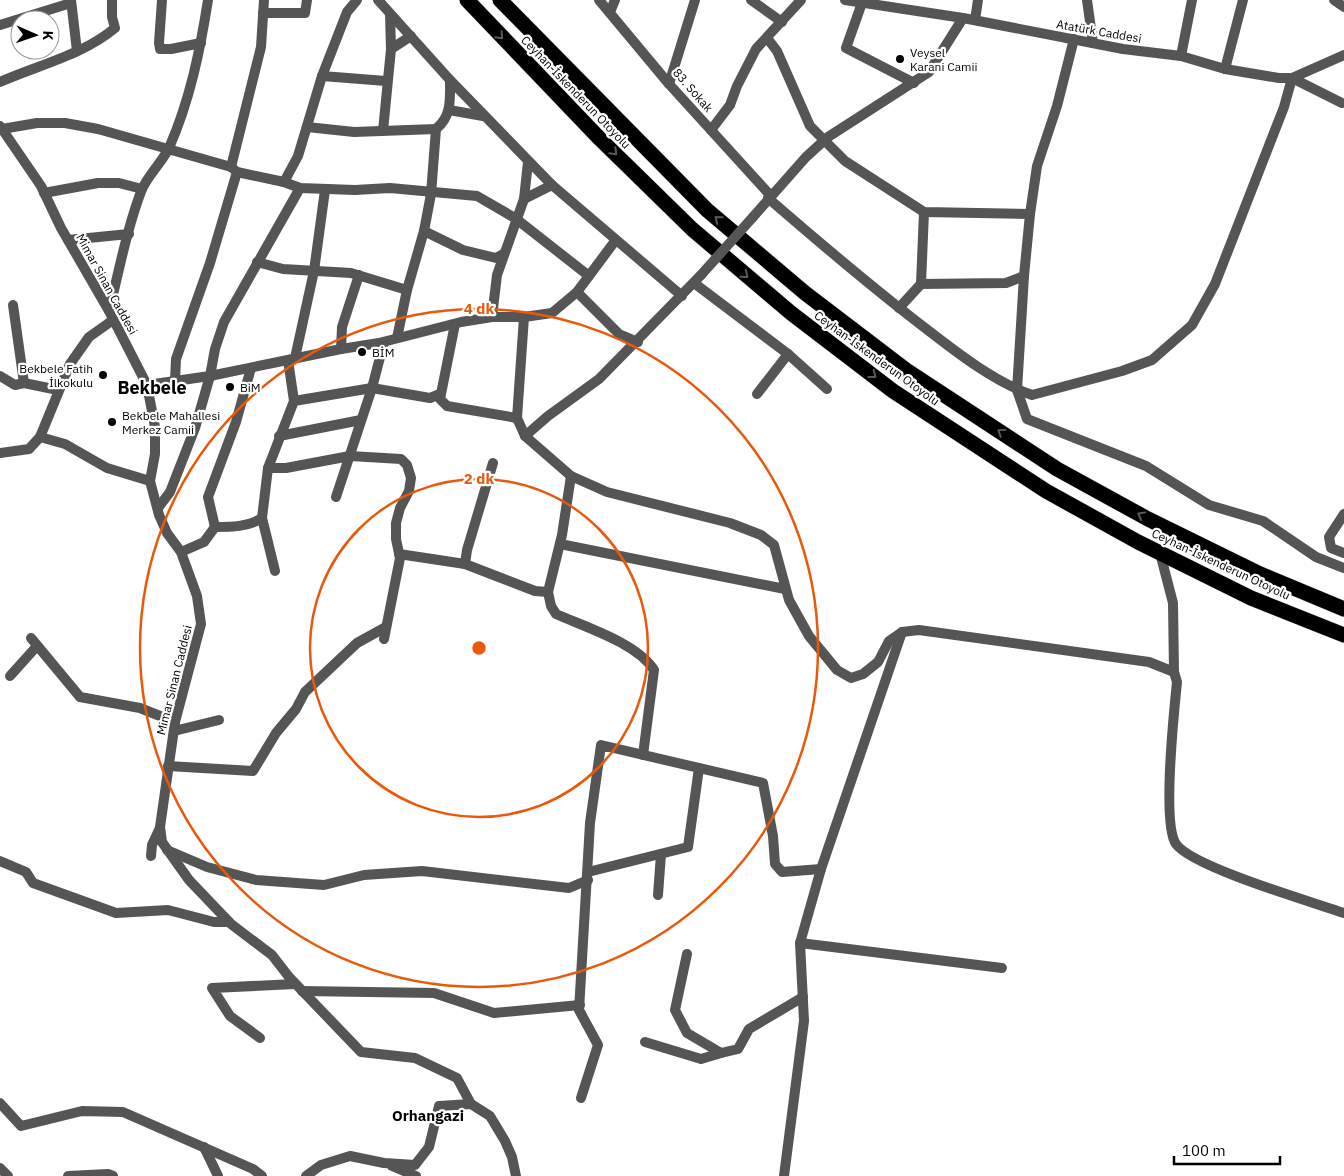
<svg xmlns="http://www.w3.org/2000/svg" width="1344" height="1176" viewBox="0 0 1344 1176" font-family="'IBM Plex Sans',sans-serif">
<rect width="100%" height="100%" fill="#fff"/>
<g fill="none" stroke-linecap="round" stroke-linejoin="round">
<defs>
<g id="highway">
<polyline points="467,0 600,139 692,229 791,313 893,391 1046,491 1138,542 1251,598 1344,635"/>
<polyline points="500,0 707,210 805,293 906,370 1057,469 1148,519 1260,574 1344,609"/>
</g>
</defs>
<!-- highway casing -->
<use href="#highway" stroke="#dbdbdb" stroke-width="16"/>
<!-- minor -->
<g stroke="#555" stroke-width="10">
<polyline points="71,0 77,51"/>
<polyline points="162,0 159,43 160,49 171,49 201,43"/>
<polyline points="378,0 450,80 552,185 682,296"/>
<polyline points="599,0 669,84 770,195"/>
<polyline points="751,0 782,22"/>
<polyline points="845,0 963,18 1123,49 1181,56 1225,69 1279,78 1292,78 1344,55"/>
<polyline points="863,0 846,48 914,83"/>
<polyline points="1087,0 1093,43"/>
<polyline points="1334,0 1344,7"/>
<polyline points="610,12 615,0"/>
<polyline points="263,13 305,13 307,0"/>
<polyline points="975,20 978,0"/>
<polyline points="0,25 71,3"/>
<polyline points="767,38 777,51 810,126 845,161 924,212 1030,214"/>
<polyline points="1074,39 1057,106 1037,166 1030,214 1024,276 1017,390 1027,419 1146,466 1209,505 1263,521 1316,557 1344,568"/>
<polyline points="391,49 411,36"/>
<polyline points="1181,56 1192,0"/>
<polyline points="1225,69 1243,0"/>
<polyline points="322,76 386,81"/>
<path d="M 0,82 C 38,65 83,55 115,28 L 112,17 L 112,0"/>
<polyline points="669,84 695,0"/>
<polyline points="449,110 483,116"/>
<polyline points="0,126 41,186 61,228 109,311 147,385 155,427 155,454 150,481 159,515 167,533 181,552 197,596 201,624 175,722 160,827 162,842 189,880 231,924 272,955 289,977 361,1052 415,1058 457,1078 471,1104 490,1116 505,1141 512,1157 516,1176"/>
<polyline points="307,127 354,132 436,129"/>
<polyline points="2,129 37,123 65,123 98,129 231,167 237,172 284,182 300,188 355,190 390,188 477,196 515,218 589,276"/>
<polyline points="711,130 730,105 737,86 756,49 801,0"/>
<polyline points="383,131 391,49 390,14"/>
<polyline points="231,167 261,47 264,0"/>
<polyline points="284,182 298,156 322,76 347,12 357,0"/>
<polyline points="44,193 98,183 119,183 142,189"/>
<path d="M 768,198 C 821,244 874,289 929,331 C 960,355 995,382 1032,395 L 1122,371 L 1152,360 L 1192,325 L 1215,284 L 1284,107 L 1292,78 L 1342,103"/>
<polyline points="524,199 552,185"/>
<polyline points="753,217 806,157 828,137 929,72 963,18"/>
<polyline points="424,231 463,250 496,258 503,254"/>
<polyline points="68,240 129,234"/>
<polyline points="257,262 283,269 351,273 407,290"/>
<polyline points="694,283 788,354 827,389"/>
<polyline points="921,284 1006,283 1024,276"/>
<polyline points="577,292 619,334 638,342"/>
<polyline points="13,305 24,383"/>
<polyline points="899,308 921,284 924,212"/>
<path d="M 109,311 C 119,271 127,228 142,189 C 149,174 162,162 169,148 C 190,100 200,51 208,0"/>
<polyline points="492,317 497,275 524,199 528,162"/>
<path d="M 524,317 L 517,418 L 525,436 L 571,476 L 607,492 L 730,523 L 761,535 L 774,545 L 789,600 L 809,636 L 837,670 L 851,678 L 863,674 L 878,662 L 889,641 L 902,632 L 919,630 L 1149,662 L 1174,672 L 1177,682 C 1174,712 1162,824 1176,844 C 1192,867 1312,902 1344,913"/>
<polyline points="455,324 440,399 447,406 517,418"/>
<path d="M 397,338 L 407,290 L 424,231 L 431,194 L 436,129 C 452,116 450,99 450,80"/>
<polyline points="341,349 342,327 359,275"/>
<polyline points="295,358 314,271 325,190"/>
<polyline points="0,376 15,385 24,383 58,390"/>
<polyline points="175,381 176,359 210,263 237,172"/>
<polyline points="147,385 210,376 341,349 379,343 461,322 492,317 524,317 552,313 577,292 615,241"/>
<polyline points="757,394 788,354"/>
<polyline points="294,401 372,388 430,398 440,394"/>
<polyline points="279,436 361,420"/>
<polyline points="525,436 548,416 599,379 701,275"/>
<polyline points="40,437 65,444 107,468 150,481"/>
<polyline points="0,453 29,449 40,437 70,364 89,337 113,320"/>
<polyline points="493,463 467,550 465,564 535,591 548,592"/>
<polyline points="268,468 286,468 350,456 401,459 407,465 411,478 409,491 400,508 396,523 396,539 400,558 384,639"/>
<path d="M 571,476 L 562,535 L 548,592 L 551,606 L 556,614 C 585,627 637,643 654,670 L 643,755"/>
<polyline points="336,497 372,388 384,342"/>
<polyline points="158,508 170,492 195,428 210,376 215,349 224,322 300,188"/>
<polyline points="1344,514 1329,537 1331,548 1344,553"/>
<polyline points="215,527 208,497 236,422 251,368"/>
<polyline points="560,544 785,589"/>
<path d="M 181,552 L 204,542 L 215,527 C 231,527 248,527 262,518"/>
<polyline points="1160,553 1173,603 1174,672"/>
<polyline points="399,554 465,564"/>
<polyline points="275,571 262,518 268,468 294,401 288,360"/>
<polyline points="31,638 80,697 140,708 175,722"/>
<polyline points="10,676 37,646"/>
<polyline points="174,731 219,720"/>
<polyline points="168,766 253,771 276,733 296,709 305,692 357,643 386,627"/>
<polyline points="167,850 207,867 256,880 324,885 364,875 422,871 569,888 588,880"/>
<polyline points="151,856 152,845 160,828"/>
<polyline points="0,861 26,872 33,883 116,913 168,910 214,922 229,922"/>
<polyline points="588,872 688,847 699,768"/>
<polyline points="658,895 661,854"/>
<polyline points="800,943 1002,968"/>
<polyline points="687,954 675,1010 687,1033 721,1053 738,1049 749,1029 803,997"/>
<polyline points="302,991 434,993 494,1013 580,1005"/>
<polyline points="260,1038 230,1016 212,988 295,984"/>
<polyline points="645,1042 701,1059 721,1053"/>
<polyline points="581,1098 598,1045 579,1010 590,823 601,745 763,783 773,836 775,864 782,872 821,869"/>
<polyline points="0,1103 21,1126 82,1111 123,1112 253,1169 262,1176"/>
<polyline points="204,1147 218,1176"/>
<polyline points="392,1166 416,1176"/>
<polyline points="0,1168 8,1176"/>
<polyline points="68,1176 108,1174 113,1176"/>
<polyline points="306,1176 321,1165 350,1156 384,1163 415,1165 429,1147 439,1106 471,1104"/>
<polyline points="784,1176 804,1021 800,943 821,869 902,632"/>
</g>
<!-- highway -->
<use href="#highway" stroke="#000" stroke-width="15"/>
<!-- minor-bridge -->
<polyline stroke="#555" stroke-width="10" points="701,275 753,217"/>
</g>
<!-- one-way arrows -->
<defs><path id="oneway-chevron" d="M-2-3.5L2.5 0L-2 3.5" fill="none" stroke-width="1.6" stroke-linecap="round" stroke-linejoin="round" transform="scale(1.25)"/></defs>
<g stroke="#595959">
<use href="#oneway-chevron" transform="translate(500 36) rotate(47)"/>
<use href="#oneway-chevron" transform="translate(614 152) rotate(45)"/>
<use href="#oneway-chevron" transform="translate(718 219) rotate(-140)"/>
<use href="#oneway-chevron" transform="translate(745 275) rotate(40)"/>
<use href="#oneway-chevron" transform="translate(873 375) rotate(37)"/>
<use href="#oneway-chevron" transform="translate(1001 432) rotate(-147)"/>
<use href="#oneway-chevron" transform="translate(1141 515) rotate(-151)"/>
</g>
<!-- distance rings -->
<g fill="none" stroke="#e8590c" stroke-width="2.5">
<circle cx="479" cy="648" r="169"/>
<circle cx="479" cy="648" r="339"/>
</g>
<!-- markers -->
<g fill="#000" stroke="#fff" stroke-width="2">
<circle cx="900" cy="59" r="5"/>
<circle cx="362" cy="352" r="5"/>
<circle cx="103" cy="375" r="5"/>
<circle cx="230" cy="387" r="5"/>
<circle cx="112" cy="422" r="5"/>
</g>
<g text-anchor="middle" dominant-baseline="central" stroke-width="4.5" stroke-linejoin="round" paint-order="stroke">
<!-- street labels -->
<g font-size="12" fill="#000" stroke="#fff">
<text transform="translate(1099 31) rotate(10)">Atatürk Caddesi</text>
<text transform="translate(693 90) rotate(49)">83. Sokak</text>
<text transform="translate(576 92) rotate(46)">Ceyhan-İskenderun Otoyolu</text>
<text transform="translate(107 284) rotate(61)">Mimar Sinan Caddesi</text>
<text transform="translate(877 358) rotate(36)">Ceyhan-İskenderun Otoyolu</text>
<text transform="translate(1221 564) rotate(25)">Ceyhan-İskenderun Otoyolu</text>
<text transform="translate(174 680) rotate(-76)">Mimar Sinan Caddesi</text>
</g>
<!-- poi labels -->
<g font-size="12" fill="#000" stroke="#fff" text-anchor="start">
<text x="910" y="52">Veysel<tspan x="910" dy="14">Karani Camii</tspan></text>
<text x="372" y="352">BİM</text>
<text x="93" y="368" text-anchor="end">Bekbele Fatih<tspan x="93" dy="14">İlkokulu</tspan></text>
<text x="240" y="387">BiM</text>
<text x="122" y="415">Bekbele Mahallesi<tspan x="122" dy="14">Merkez Camii</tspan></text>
</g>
<!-- quarter labels -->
<g font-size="15" font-weight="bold" fill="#000" stroke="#fff">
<text x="428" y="1115">Orhangazi</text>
</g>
<!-- district labels -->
<g font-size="18" font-weight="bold" fill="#000" stroke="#fff">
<text x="152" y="387">Bekbele</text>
</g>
</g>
<circle cx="479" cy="648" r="8" fill="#e8590c" stroke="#fff" stroke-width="2.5"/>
<g font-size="15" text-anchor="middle" font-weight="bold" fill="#e8590c" stroke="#fff" stroke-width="4.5" stroke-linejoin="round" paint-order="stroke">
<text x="479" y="314">4 dk</text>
<text x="479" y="484">2 dk</text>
</g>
<!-- north arrow -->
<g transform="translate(35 35) rotate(92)"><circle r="24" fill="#ffffff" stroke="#999999"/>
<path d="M0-4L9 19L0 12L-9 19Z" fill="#000000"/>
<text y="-8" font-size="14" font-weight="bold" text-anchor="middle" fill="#000000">K</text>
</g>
<!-- scale -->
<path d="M1174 1156v8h106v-8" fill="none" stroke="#000000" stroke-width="2.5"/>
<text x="1182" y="1156" font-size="15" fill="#000000" stroke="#ffffff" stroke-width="4" paint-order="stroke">100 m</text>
</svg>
